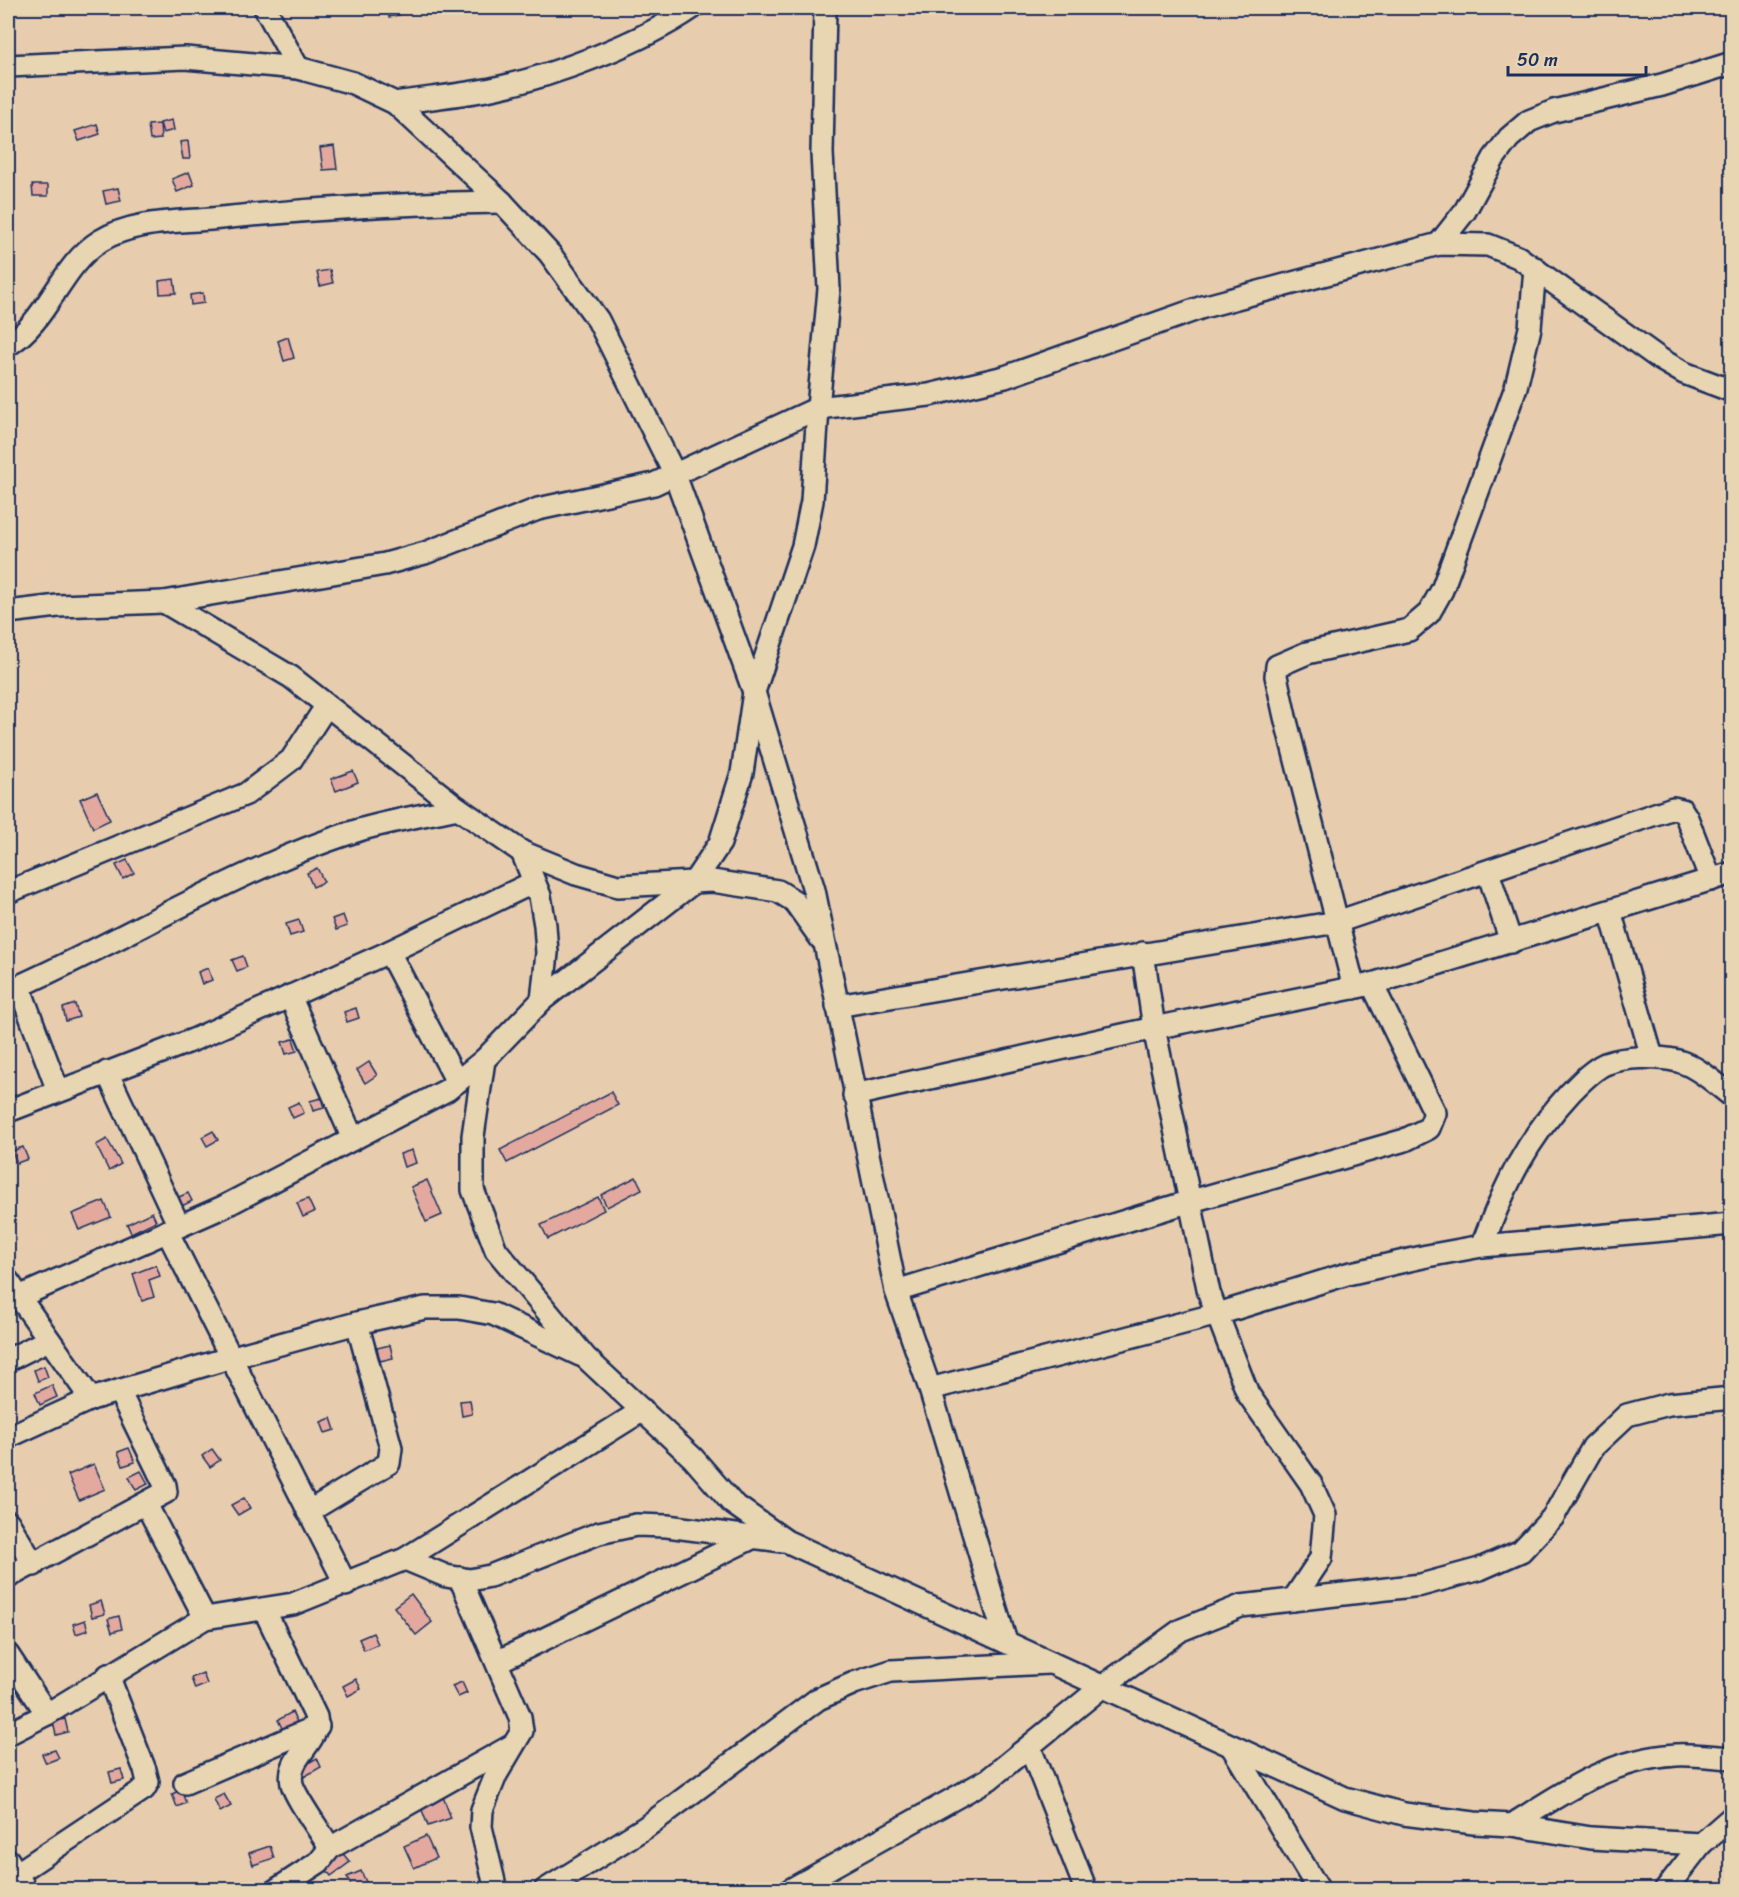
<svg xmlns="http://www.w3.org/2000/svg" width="1739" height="1897" viewBox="0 0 1739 1897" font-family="Sriracha,sans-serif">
<rect width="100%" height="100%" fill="#e7ccae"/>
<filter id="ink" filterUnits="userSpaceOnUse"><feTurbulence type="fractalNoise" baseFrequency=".0167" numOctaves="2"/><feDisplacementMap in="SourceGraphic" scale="12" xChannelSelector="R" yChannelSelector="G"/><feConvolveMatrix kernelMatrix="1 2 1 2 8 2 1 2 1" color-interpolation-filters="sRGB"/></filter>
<g filter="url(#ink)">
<!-- building -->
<g fill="#e3a99f" stroke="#1b2f5e" stroke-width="1.5">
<polygon points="387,8 401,8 403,14 389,17"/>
<polygon points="172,120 174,130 163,133 160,123"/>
<polygon points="97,124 100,134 79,141 75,131"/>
<polygon points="160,124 161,139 150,140 148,125"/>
<polygon points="188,141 190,159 183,159 180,142"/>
<polygon points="334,146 337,169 323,170 320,148"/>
<polygon points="189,172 194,185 177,192 172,179"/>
<polygon points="32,185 48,185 48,196 33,196"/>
<polygon points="118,188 121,201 106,204 103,191"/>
<polygon points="330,270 333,283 320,286 317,272"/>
<polygon points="174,279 176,293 160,294 159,281"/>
<polygon points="203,293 204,303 191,305 190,295"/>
<polygon points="288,337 294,358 284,361 278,341"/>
<polygon points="353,771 358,782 336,791 331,779"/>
<polygon points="97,792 110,820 93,828 80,799"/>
<polygon points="127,860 134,873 123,879 116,865"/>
<polygon points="317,868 324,882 313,887 307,873"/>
<polygon points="343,915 347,926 336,930 332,919"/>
<polygon points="299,920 303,932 290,936 286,924"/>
<polygon points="243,956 247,967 237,971 232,960"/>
<polygon points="208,968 212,980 202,984 198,972"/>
<polygon points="75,1004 79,1017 66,1021 63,1008"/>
<polygon points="356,1008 359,1018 347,1022 344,1012"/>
<polygon points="293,1039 297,1051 286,1054 282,1042"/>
<polygon points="369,1062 377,1075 365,1083 357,1070"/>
<polygon points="611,1092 618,1105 507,1163 500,1150"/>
<polygon points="321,1098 324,1108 313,1111 310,1101"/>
<polygon points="299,1102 304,1113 293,1118 288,1107"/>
<polygon points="213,1131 218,1140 207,1146 202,1137"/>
<polygon points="107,1139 121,1164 109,1171 96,1145"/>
<polygon points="23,1147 28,1159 17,1163 12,1151"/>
<polygon points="412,1150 416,1163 404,1167 400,1154"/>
<polygon points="636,1177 642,1189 607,1207 601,1195"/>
<polygon points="427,1180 442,1215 426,1222 411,1187"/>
<polygon points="188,1193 192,1201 174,1210 170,1201"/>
<polygon points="598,1197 604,1210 548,1239 541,1225"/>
<polygon points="308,1199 314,1212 303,1217 297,1203"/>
<polygon points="104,1201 111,1217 79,1230 72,1214"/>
<polygon points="152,1212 156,1221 131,1233 127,1224"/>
<polygon points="156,1265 160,1276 149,1280 154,1297 142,1301 133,1274"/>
<polygon points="390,1345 393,1358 380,1361 377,1348"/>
<polygon points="44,1366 48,1377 38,1381 34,1370"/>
<polygon points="52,1385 57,1397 40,1405 35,1393"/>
<polygon points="470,1400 472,1414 462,1416 460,1401"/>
<polygon points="331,1418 335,1430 325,1433 321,1422"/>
<polygon points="129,1448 135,1462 123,1466 118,1452"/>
<polygon points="212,1449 220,1460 210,1467 202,1456"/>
<polygon points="94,1464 105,1489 79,1500 68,1475"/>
<polygon points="141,1471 148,1484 136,1490 129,1477"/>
<polygon points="244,1498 250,1508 238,1515 231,1505"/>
<polygon points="411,1594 432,1622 416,1635 394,1607"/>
<polygon points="101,1601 105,1614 92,1617 89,1605"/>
<polygon points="119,1616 122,1629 112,1632 108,1619"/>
<polygon points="85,1620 88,1630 76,1634 73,1624"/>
<polygon points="373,1633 378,1644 364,1650 359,1639"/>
<polygon points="203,1673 207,1684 195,1689 191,1678"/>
<polygon points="356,1679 361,1689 348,1696 343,1686"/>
<polygon points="462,1682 467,1693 458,1697 452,1686"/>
<polygon points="292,1712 297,1722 283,1730 278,1720"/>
<polygon points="65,1719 68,1732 56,1735 53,1722"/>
<polygon points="55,1750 59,1758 46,1763 42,1754"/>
<polygon points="317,1758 321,1767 302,1778 297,1769"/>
<polygon points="121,1769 124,1780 112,1783 109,1772"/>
<polygon points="181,1790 186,1803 177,1807 172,1794"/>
<polygon points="224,1794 231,1806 220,1812 214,1799"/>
<polygon points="442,1794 451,1818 428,1826 419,1802"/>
<polygon points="426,1836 436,1858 414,1868 404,1846"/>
<polygon points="270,1846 274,1858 253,1865 249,1853"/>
<polygon points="339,1849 350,1862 331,1876 321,1863"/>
<polygon points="361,1871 367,1884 353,1890 347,1877"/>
</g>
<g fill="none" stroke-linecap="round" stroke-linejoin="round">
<defs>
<g id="minor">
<polyline points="265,8 298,68"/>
<polyline points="8,66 185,58 298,68 353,83 395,103 502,202 550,254 598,320 675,475 754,692 814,890 896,1291 930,1389 1006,1642"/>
<path d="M 395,103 C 428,98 463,95 496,88 C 556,75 641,43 692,8"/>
<polyline points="1439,244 1465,211 1494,158 1509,138 1529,121 1554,111 1662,85 1732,63"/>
<path d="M 8,345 C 49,320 60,266 100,241 C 132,221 175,222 211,219 C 308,209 404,203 502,202"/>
<polyline points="164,602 291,677 458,808 522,852 576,874 618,886 712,881 778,891 794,901 821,939"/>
<polyline points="8,612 58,606 164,602 385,564 425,553 538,509 654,484 818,408 929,395 1005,377 1203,307 1439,244 1488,245 1518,257 1660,359 1684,373 1732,391"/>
<polyline points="1488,872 1511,942"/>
<polyline points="8,892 246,794 291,760 327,705"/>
<polyline points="1610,911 1652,1057"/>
<polyline points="389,952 457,1082"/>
<polyline points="1143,953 1154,1028 1209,1293 1248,1394 1311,1484 1325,1515 1321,1558 1293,1600"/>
<polyline points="19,986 58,1091"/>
<polyline points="1354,988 1285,717 1276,676 1277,666 1307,653 1409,630 1429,613 1442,590 1516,387 1530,328 1535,268"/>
<path d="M 8,991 C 123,941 236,869 356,831 C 389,821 425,815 458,808"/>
<polyline points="290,996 353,1139"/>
<polyline points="542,1000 694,882 720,843 742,773 754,692 803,546 812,501 818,408 829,289 822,153 825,8"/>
<polyline points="837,1006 1337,922 1673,808 1682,810 1687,818 1711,880"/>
<polyline points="484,1060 473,1136 473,1190 496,1250 586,1358 693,1458 732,1503 786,1541 1345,1798 1404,1814 1474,1823 1512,1825 1591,1838 1701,1844"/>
<polyline points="107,1072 179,1226"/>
<polyline points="854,1095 1154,1028 1372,984 1732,873"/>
<polyline points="8,1111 193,1040 389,952 532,883"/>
<polyline points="167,1231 346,1585"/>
<path d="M 1482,1246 C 1504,1187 1526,1140 1570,1093 C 1580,1083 1592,1070 1605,1064 C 1626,1056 1656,1056 1678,1061 C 1697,1066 1716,1084 1732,1096"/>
<polyline points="8,1281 91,1399"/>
<polyline points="896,1291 1188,1202 1405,1140 1429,1128 1435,1113 1372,984"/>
<polyline points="21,1296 223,1207 447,1090 484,1060 542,1000 547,953 545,925 540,896 522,852"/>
<polyline points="8,1360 48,1340"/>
<polyline points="930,1389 1218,1314 1347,1274 1427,1256 1482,1246 1732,1224"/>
<polyline points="8,1437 91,1399 229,1358 357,1323 425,1308 459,1308 493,1314 580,1355"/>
<polyline points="146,1504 205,1618"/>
<polyline points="308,1512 389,1463 391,1448 357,1323"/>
<polyline points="8,1522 34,1565"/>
<polyline points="405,1559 446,1576 470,1580 490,1576 599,1533 636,1525 667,1526 782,1541"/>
<polyline points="8,1577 166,1492 165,1485 119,1391"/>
<polyline points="460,1578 520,1717 522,1731 496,1775 482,1810 481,1827 496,1890"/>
<path d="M 264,1609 L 316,1717 C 321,1744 286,1755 292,1784 C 295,1797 322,1834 330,1848 L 319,1862 L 276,1890"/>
<polyline points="8,1655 47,1714"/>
<polyline points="497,1662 754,1537"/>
<polyline points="8,1734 47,1714 205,1618 293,1604 405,1559 643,1410"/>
<polyline points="1232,1747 1319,1890"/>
<polyline points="1030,1748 1086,1890"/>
<polyline points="185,1783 318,1726"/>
<path d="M 1512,1825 C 1565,1791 1611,1759 1676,1755 C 1694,1754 1713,1757 1732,1758"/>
<polyline points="330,1848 513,1745"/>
<polyline points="8,1860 26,1890"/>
<polyline points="16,1874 144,1789 148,1782 145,1770 108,1675"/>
<polyline points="545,1890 646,1827 818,1699 854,1683 891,1671 1049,1663"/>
<polyline points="790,1890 989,1779 1103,1686 1181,1630 1241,1606 1421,1585 1480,1569 1521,1551 1553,1517 1593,1447 1627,1415 1669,1404 1732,1398"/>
<polyline points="1665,1890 1701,1844 1732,1817"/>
</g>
</defs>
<!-- minor casing -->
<use href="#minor" stroke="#1b2f5e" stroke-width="26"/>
<!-- minor -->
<use href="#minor" stroke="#e8d5b2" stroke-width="21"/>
</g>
</g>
<!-- margin -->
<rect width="1739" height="1897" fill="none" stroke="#e8d5b2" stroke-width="30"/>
<rect x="15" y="15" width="1709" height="1867" fill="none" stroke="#1b2f5e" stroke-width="2" filter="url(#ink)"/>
<!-- scale -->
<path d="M1508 66v9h138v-9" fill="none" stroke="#1b2f5e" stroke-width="3"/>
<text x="1517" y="66" font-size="18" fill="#1b2f5e" stroke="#e8d5b2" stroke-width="4.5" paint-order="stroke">50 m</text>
</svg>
